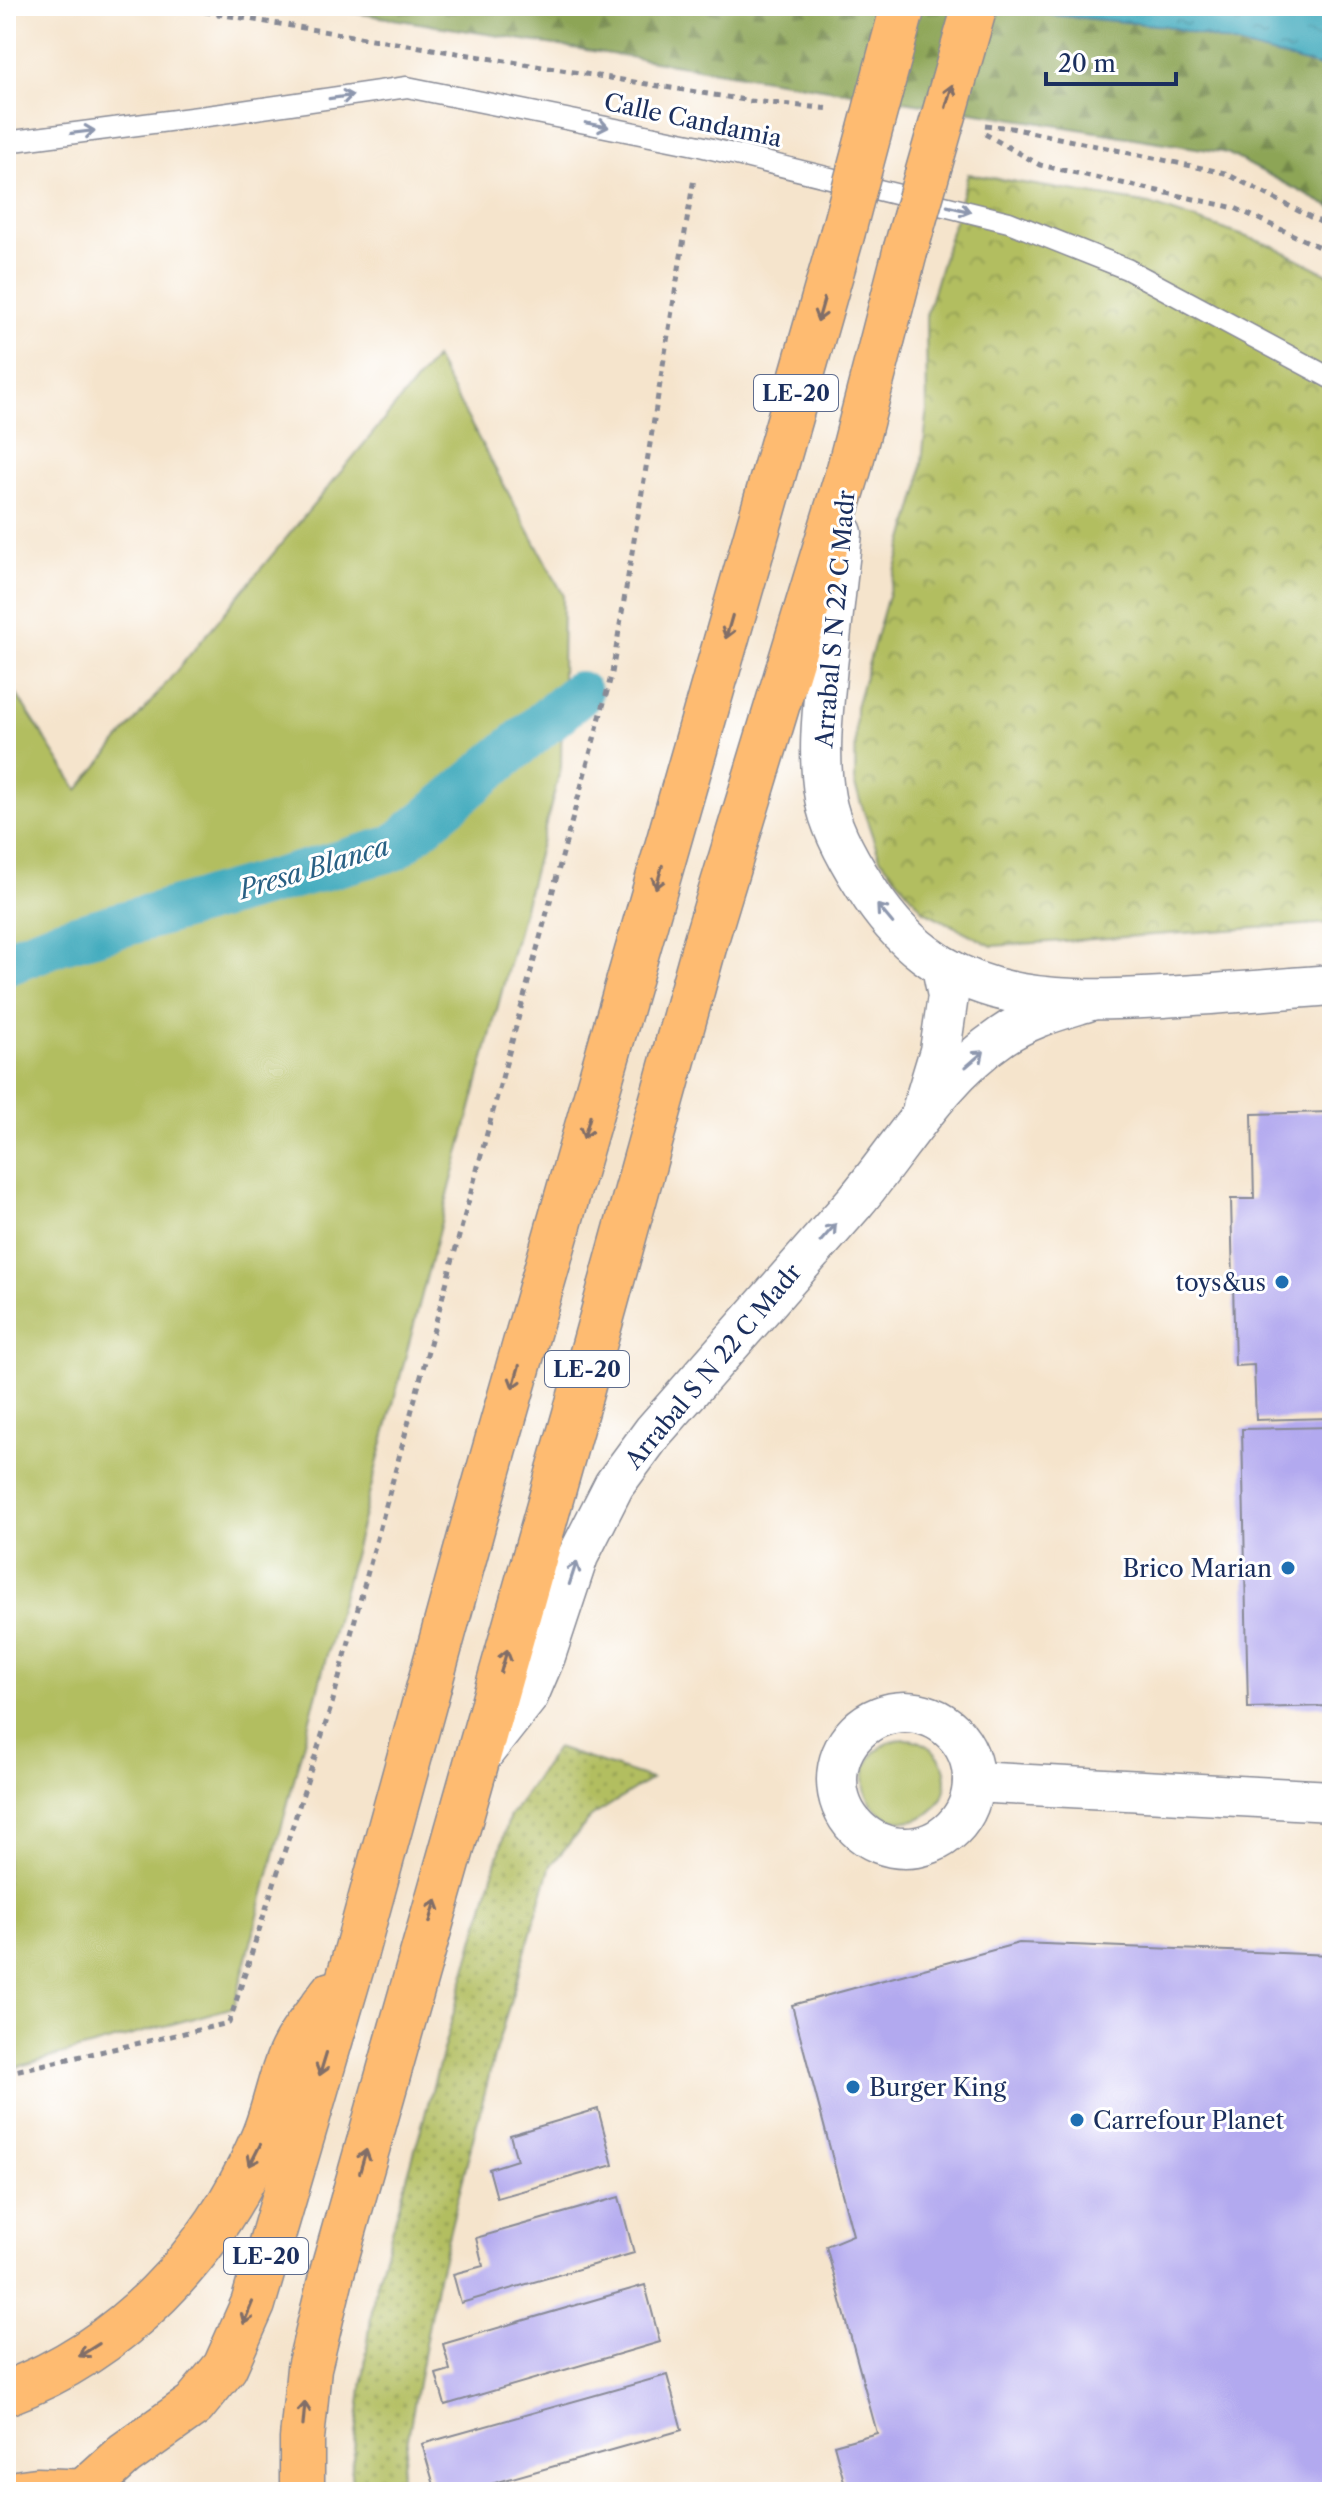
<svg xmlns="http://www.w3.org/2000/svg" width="1338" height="2498" viewBox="0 0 1338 2498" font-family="'Libre Caslon Text',serif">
<defs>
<pattern id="forest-firs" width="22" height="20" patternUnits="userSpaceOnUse" patternTransform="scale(2)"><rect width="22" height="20" fill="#8da556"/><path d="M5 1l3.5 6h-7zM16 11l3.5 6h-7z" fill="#72874a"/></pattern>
<pattern id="park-crowns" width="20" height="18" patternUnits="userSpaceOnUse" patternTransform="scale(2)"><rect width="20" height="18" fill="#b2be60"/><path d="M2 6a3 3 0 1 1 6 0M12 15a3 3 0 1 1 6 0" fill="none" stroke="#909b52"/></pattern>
<pattern id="garden-dots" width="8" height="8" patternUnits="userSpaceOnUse" patternTransform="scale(2)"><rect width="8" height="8" fill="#b2be60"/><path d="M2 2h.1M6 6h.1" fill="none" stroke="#909b52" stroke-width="1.8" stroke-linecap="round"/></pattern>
<pattern id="water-ripples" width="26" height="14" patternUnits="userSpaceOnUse" patternTransform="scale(2)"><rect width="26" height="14" fill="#3ca9bc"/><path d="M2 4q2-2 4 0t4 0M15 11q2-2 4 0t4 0" fill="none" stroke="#328a9c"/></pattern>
</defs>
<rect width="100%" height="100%" fill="#fff"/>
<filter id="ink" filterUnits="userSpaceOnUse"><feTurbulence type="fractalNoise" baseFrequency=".0125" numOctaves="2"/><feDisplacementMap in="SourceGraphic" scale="16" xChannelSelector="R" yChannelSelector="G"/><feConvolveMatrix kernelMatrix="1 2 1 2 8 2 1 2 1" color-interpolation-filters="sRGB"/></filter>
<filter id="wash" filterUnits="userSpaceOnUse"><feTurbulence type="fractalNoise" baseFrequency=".006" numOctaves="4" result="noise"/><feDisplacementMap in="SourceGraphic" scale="32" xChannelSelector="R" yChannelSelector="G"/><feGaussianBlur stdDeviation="1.8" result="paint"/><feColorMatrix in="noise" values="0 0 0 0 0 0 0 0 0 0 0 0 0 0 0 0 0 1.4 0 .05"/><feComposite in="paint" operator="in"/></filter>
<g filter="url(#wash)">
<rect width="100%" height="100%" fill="#f5e4cc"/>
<!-- grass -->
<g fill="#b2be60" stroke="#66765f" stroke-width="2">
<polygon points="435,358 563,594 561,767 234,2007 6,2070 6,678 78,790"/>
<circle cx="905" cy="1780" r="41"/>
</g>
<!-- forest -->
<polygon fill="url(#forest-firs)" stroke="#546a5a" stroke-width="2" points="312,6 1332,6 1332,208 1227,153"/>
<!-- park -->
<polygon fill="url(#park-crowns)" stroke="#66765f" stroke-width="2" points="968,174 1150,204 1273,246 1332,276 1332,923 992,946 924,911 880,858 855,786 856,707 919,488 927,416 926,316"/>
<!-- garden -->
<polygon fill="url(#garden-dots)" stroke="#66765f" stroke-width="2" points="556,1748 651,1779 591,1817 551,1865 494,2056 436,2285 398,2492 353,2492 351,2474 374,2294 509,1818"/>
<!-- water -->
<polygon fill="url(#water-ripples)" stroke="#2c6c8d" stroke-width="2" points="957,6 1332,6 1332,70 1166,26"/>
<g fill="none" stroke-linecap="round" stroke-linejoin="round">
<!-- canal -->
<polyline stroke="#3ca9bc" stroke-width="46" points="6,963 59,942 394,848 579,694"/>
</g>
<g id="blocks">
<!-- building -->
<g fill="#b2a9ef">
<polygon points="1332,1112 1332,1418 1256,1420 1254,1365 1235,1366 1231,1199 1254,1199 1252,1114"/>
<polygon points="1332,1427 1332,1706 1248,1708 1242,1429"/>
<polygon points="1019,1943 1332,1955 1332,2492 847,2492 834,2445 877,2433 826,2246 853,2235 792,2005"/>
<polygon points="598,2109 613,2165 497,2198 489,2169 517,2160 510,2135"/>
<polygon points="619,2197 634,2253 461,2303 453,2274 483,2266 476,2238"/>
<polygon points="645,2285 660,2342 445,2405 436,2374 450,2370 443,2344"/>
<polygon points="667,2375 682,2430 463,2492 436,2492 422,2444"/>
</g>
</g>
</g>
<g filter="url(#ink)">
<use href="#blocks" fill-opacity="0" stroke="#888a95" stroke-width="2"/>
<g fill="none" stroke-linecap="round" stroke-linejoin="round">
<defs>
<polyline id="lane" points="6,142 222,114 407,87 700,146 1009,222 1127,269 1332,379"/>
<g id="street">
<path d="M 842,533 C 837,577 832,621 827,666 C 823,710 817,754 825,798 C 830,828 849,861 865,886 C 937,1003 1039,1004 1163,997 C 1219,994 1276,989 1332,985"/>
<polyline points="923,1107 940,1051 948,996 942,967"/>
<circle cx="905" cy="1780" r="68"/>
<path d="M 479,1758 L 528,1696 L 545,1656 L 578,1556 L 614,1485 L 653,1432 L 855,1202 C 902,1146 940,1078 1002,1036 C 1028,1018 1059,1010 1088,1001"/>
<polyline points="973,1782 1332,1801"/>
</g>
<g id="highway">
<path d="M 6,2393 C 121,2351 213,2254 261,2142 C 274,2114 278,2083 290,2055 C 299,2034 318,2013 331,1994"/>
<polyline points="85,2490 125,2454 194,2405 225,2367 253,2304 353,1963 474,1522 842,235"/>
<polyline points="22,2492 37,2490 94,2492"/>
<polyline points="302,2492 302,2439 309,2368 332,2273 582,1389 706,940 849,469 905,252"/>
</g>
</defs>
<!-- lane casing -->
<use href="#lane" stroke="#888a95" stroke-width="23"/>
<!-- street casing -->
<use href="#street" stroke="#888a95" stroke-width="43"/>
<!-- highway casing -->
<use href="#highway" stroke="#888a95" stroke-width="47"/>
<!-- path -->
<g stroke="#888a95" stroke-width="5" stroke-dasharray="6 6" stroke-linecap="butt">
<polyline points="169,6 751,101 832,109"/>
<polyline points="985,125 1011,128 1225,173 1332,228"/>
<polyline points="985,134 1040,165 1235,208 1332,253"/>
<polyline points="6,2073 229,2023 332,1704 612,673 694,178"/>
</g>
<!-- lane -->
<use href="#lane" stroke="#fff" stroke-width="20"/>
<!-- street -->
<use href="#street" stroke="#fff" stroke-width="40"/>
<!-- highway -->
<use href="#highway" stroke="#febb71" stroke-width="44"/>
<defs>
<g id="highway-bridge">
<polyline points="842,235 903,6"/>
<polyline points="905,252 975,6"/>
</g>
</defs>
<!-- highway-bridge casing -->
<use href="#highway-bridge" stroke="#888a95" stroke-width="47" stroke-linecap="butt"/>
<!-- highway-bridge -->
<use href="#highway-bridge" stroke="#febb71" stroke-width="44"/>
</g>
<!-- one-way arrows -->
<defs><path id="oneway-shaft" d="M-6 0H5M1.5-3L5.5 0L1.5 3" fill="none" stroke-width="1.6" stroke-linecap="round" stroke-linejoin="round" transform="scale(2)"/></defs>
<g stroke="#816e67">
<use href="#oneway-shaft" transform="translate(949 96) rotate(-74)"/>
<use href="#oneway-shaft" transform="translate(821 310) rotate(106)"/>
<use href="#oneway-shaft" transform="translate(729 627) rotate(106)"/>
<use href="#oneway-shaft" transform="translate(659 877) rotate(106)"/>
<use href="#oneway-shaft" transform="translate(587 1127) rotate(106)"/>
<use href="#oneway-shaft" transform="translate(516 1377) rotate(106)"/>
<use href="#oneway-shaft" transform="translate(504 1661) rotate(-74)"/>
<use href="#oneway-shaft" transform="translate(433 1911) rotate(-74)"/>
<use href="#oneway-shaft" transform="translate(323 2064) rotate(107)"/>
<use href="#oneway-shaft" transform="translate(255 2155) rotate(117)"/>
<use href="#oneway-shaft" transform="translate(363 2161) rotate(-74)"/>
<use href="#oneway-shaft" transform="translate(248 2313) rotate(112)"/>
<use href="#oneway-shaft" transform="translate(89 2350) rotate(148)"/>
<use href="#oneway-shaft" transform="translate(304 2414) rotate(-85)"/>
</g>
<g stroke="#8d97ae">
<use href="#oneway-shaft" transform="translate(341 97) rotate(-8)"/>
<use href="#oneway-shaft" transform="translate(597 125) rotate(11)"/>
<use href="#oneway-shaft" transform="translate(83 132) rotate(-7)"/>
<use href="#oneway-shaft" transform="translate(959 209) rotate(14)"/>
<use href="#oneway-shaft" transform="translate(885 914) rotate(-130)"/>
<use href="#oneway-shaft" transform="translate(975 1059) rotate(-41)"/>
<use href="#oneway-shaft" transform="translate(828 1233) rotate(-49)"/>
<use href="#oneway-shaft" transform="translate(573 1573) rotate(-72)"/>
</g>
</g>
<!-- markers -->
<g fill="#1f6fb2" stroke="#fff" stroke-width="3">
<circle cx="1282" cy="1282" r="8"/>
<circle cx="1288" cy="1568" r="8"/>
<circle cx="853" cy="2087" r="8"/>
<circle cx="1077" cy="2120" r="8"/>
</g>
<g text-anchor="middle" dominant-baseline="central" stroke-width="6" stroke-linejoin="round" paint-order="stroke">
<!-- shield labels -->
<g fill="#fff" stroke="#5f6d8e" stroke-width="2">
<rect x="754" y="375" width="84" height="36" rx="6"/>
<rect x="545" y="1351" width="84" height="36" rx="6"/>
<rect x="224" y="2238" width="84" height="36" rx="6"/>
</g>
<g font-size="22" font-weight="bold" fill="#1b2f5e">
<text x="796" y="393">LE-20</text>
<text x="587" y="1369">LE-20</text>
<text x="266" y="2256">LE-20</text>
</g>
<!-- street labels -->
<g font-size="24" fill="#1b2f5e" stroke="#fff">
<text transform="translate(693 120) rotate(12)">Calle Candamia</text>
<text transform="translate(835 619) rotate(-85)">Arrabal S N 22 C Madr</text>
<text transform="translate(713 1366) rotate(-50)">Arrabal S N 22 C Madr</text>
</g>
<!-- poi labels -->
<g font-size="24" fill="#1b2f5e" stroke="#fff" text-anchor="end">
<text x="1266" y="1282">toys&amp;us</text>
<text x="1272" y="1568">Brico Marian</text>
<text x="869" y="2087" text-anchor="start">Burger King</text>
<text x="1093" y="2120" text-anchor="start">Carrefour Planet</text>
</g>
<!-- water labels -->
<g font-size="26" font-style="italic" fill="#286084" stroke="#fff">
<text transform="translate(314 868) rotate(-17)">Presa Blanca</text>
</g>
</g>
<!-- margin -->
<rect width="1338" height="2498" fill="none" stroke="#fff" stroke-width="32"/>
<!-- scale -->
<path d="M1046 72v12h130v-12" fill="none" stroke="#1b2f5e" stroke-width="4"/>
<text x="1058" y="72" font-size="24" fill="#1b2f5e" stroke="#ffffff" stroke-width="6" paint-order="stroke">20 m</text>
</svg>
